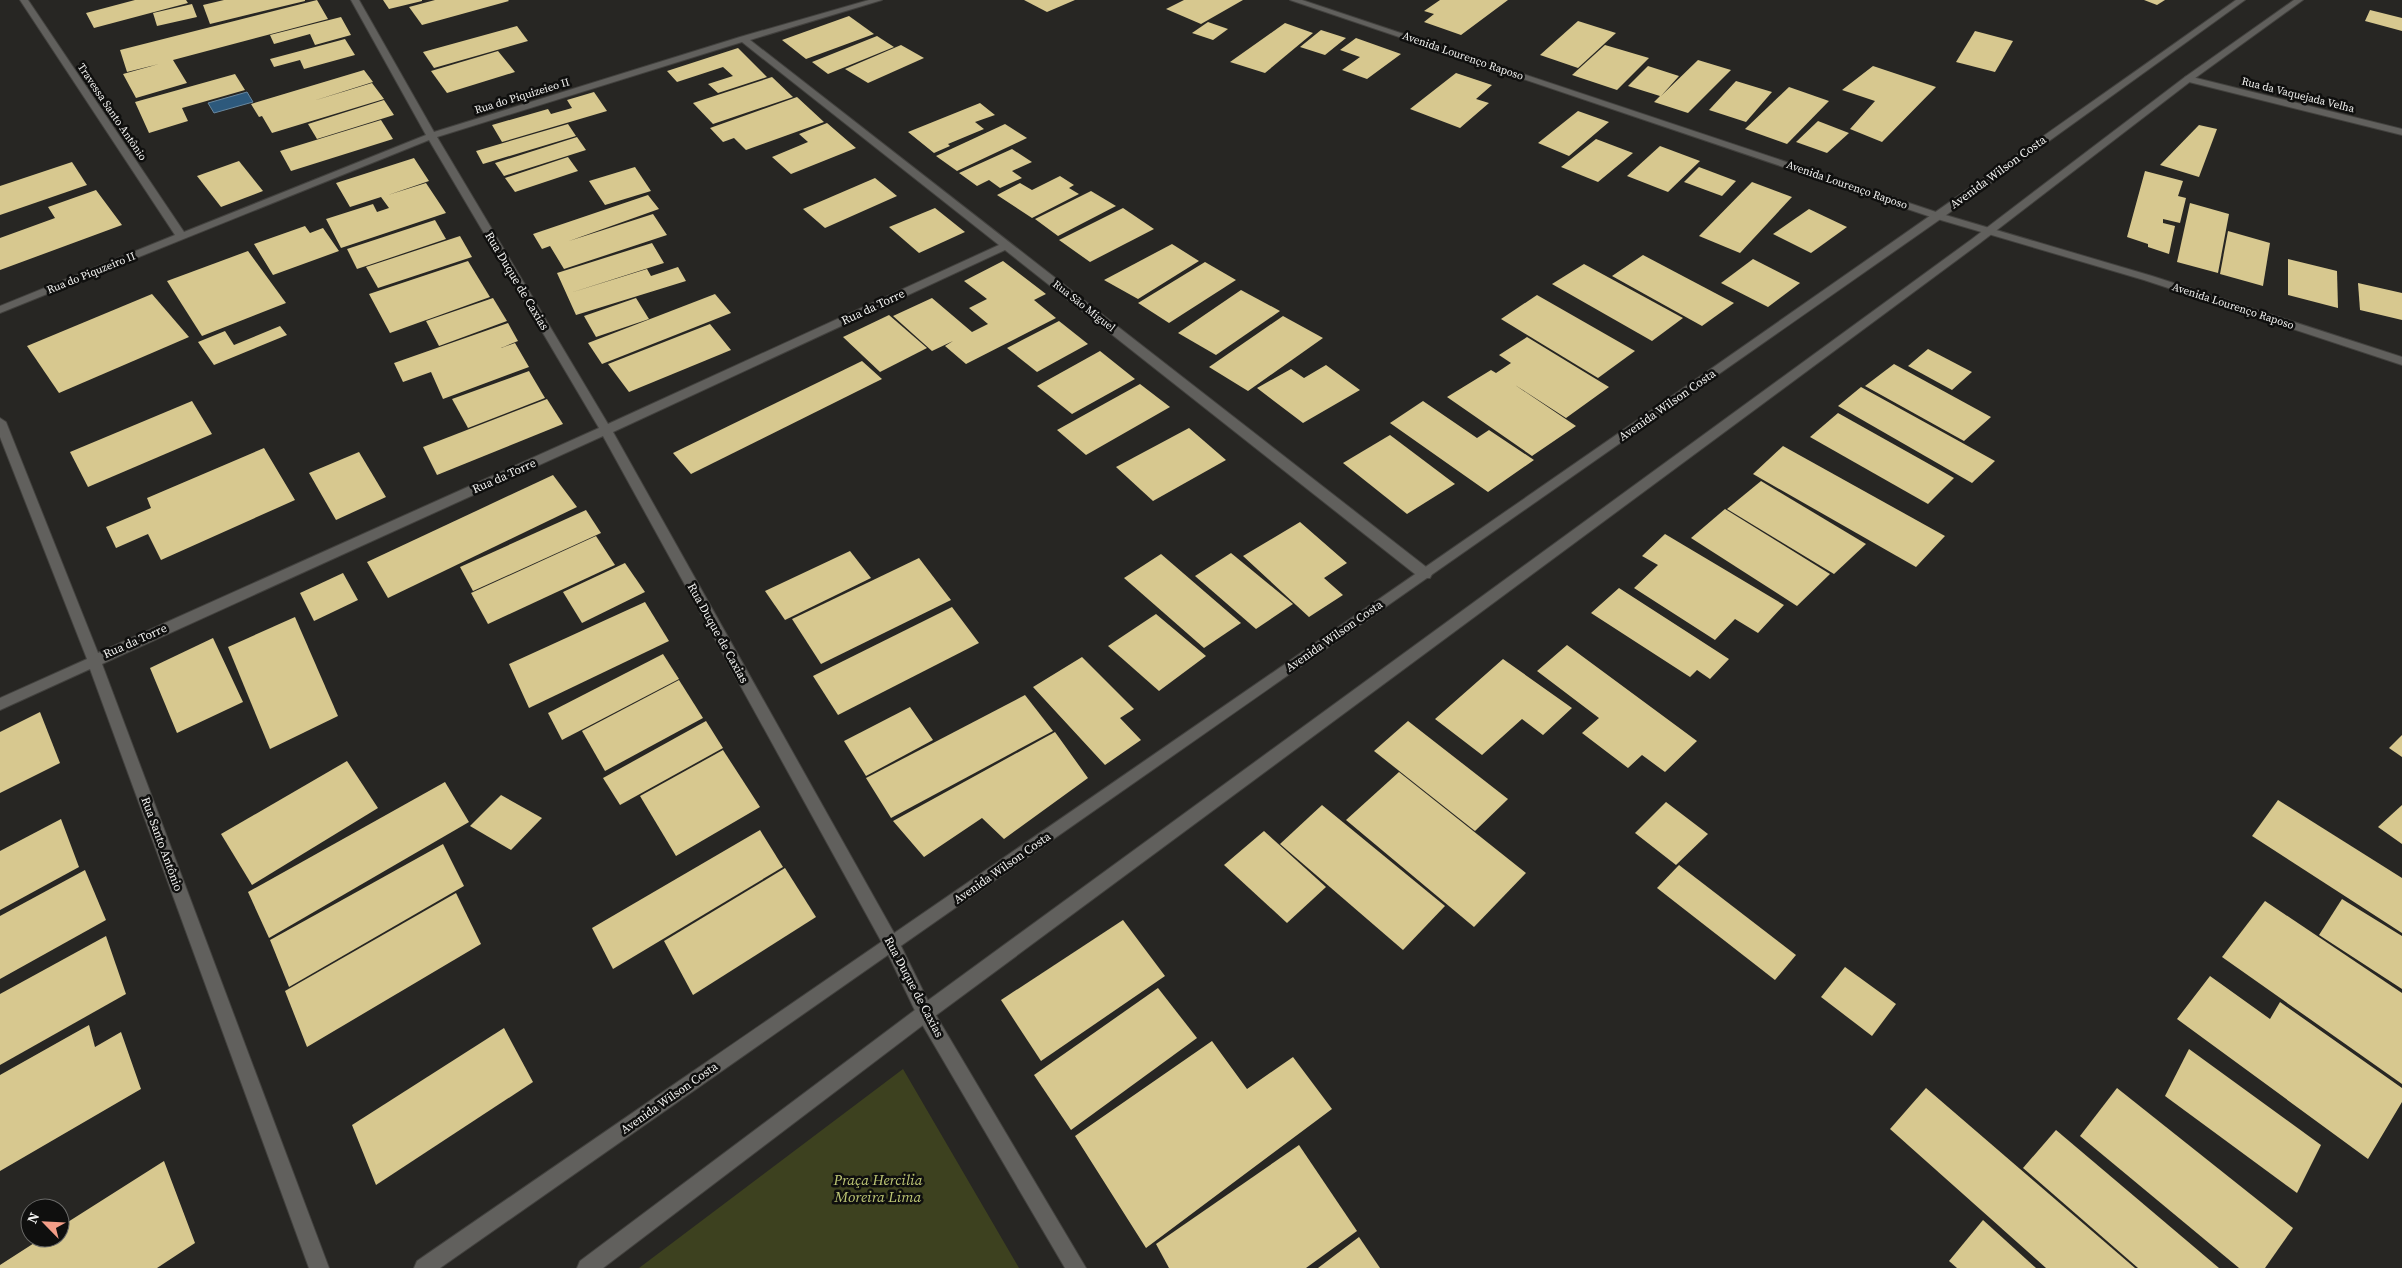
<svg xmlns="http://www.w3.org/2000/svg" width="2402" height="1268" viewBox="0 0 2402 1268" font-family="'Source Serif 4',serif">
<rect width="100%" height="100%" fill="#272623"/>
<!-- green -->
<polygon fill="#3d411f" points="903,1069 1019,1268 639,1268"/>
<!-- water -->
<polygon fill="#2d597c" stroke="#68879f" points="247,92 253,102 214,113 208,103"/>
<!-- building -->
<g fill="#d7c88f">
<polygon points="135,0 186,0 188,3 94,28 86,13"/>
<polygon points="224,0 305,0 305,1 210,24 203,5"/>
<polygon points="317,0 328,19 173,60 187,83 136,98 123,74 159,64 127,72 120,50"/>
<polygon points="383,0 422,0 422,1 389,9"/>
<polygon points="435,0 508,0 509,1 422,25 409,7"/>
<polygon points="1024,0 1075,0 1047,12"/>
<polygon points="1184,0 1243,0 1201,24 1166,9"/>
<polygon points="1440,0 1508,0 1461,35 1424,22 1434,14 1424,11"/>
<polygon points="2144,0 2165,0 2157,5"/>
<polygon points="192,4 197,17 157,26 153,13"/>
<polygon points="2370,10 2402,18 2402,31 2365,21"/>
<polygon points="849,16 874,34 806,59 782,40"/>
<polygon points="341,17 351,35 315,45 310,34 274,44 270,35"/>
<polygon points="1578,21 1616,33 1578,68 1540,55"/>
<polygon points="1208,22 1228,29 1213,40 1192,33"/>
<polygon points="1285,23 1313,33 1265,73 1230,62"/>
<polygon points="517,26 528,41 434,68 423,52"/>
<polygon points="1321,30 1346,38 1325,55 1300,47"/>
<polygon points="1975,31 2013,41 1995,72 1956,62"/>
<polygon points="877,36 894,47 828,74 812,62"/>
<polygon points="1356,38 1401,54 1367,79 1342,70 1360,57 1340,50"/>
<polygon points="345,39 355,55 304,69 300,60 274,67 270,59"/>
<polygon points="901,45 924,58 868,83 845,69"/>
<polygon points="1605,45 1649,58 1617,90 1572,75"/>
<polygon points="738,48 767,77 718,93 708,84 733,76 723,67 677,82 667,71"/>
<polygon points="498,51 515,72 447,93 431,71"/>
<polygon points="1698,60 1731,70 1688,113 1654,102 1660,96 1628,86 1648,66 1679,76 1661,96"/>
<polygon points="1873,66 1936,87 1882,142 1850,129 1875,101 1842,90"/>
<polygon points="364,70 373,82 313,101 372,83 384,99 272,133 262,116 259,117 251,104"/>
<polygon points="1456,73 1492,85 1476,99 1489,103 1460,128 1410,109"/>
<polygon points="235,74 245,90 182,108 188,121 149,133 135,102"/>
<polygon points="772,77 793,97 713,124 693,103"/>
<polygon points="1736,81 1772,92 1746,122 1709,110"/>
<polygon points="1789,87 1829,101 1787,144 1745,129"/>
<polygon points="594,92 607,111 502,142 492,125 548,109 551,114 572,108 567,100"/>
<polygon points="797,97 824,122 746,150 734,138 723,142 710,128"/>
<polygon points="384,100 394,115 317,139 308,124"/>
<polygon points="980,103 995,115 975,122 984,129 948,144 950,146 934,153 908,132"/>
<polygon points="1578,111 1609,122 1569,156 1538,143"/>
<polygon points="381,120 393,139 291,171 280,151"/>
<polygon points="1818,121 1849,133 1827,153 1796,142"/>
<polygon points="827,123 856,148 791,174 772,157 808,142 799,134"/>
<polygon points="568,124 576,136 483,164 476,151"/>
<polygon points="1005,124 1027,138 957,171 936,156"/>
<polygon points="2199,125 2217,129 2199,177 2160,165"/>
<polygon points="577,137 586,150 504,176 495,163"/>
<polygon points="1596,139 1633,153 1598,182 1561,167"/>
<polygon points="1660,146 1700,161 1668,192 1627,176"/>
<polygon points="1012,149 1032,162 1012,171 1022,178 1000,188 989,180 977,186 959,173"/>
<polygon points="568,157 578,171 515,192 505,178"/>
<polygon points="414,158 429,181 388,195 426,183 446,213 341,248 326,219 373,204 377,212 389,208 381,197 350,207 336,183"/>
<polygon points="239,161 263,191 221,207 197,176"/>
<polygon points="72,162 87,185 0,215 0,186"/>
<polygon points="635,167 651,191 605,205 589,181"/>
<polygon points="1699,167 1736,181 1722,196 1684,182"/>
<polygon points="2145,171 2183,181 2178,196 2186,198 2180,223 2163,219 2163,223 2175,226 2169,254 2148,247 2148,244 2127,237"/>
<polygon points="1060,176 1074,185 1069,188 1079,194 1032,218 997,195 1020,183 1032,190"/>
<polygon points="875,178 897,196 825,228 803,209"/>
<polygon points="1752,182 1792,197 1740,253 1699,236"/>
<polygon points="96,190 122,225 0,270 0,238 55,218 48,207"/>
<polygon points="1091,191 1116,206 1058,236 1035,219"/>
<polygon points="648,195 659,209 569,241 653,214 667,235 564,269 550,246 542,249 533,234"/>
<polygon points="2190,203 2229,214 2218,273 2177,262"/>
<polygon points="935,208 965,232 919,253 889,227"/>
<polygon points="1123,208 1154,229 1090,262 1059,240"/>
<polygon points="1809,209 1847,227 1811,253 1773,234"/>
<polygon points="435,220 446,239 357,269 347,249"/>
<polygon points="305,226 310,233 323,228 339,251 273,275 254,244"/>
<polygon points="2228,231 2270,243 2263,286 2220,274"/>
<polygon points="460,236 472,257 378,288 366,267"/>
<polygon points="652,243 664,263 570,293 647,269 651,276 678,267 686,281 576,315 557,273"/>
<polygon points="1172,244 1199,261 1138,299 1104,280"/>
<polygon points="248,251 286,303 202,336 167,281"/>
<polygon points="1643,255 1734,303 1702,326 1612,276"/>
<polygon points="1753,259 1800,283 1768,307 1721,283"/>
<polygon points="2288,259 2337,271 2338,308 2288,295"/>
<polygon points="468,261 490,297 390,333 369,294"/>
<polygon points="1003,261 1046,294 1034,300 1056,318 966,364 945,346 953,341 932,351 893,316 932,298 972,332 988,324 969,308 987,299 964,281"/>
<polygon points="1205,262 1236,280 1169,323 1138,303"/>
<polygon points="1584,264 1683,318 1652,341 1552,284"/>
<polygon points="2358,283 2402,293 2402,320 2360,310"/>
<polygon points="1241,290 1280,311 1216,355 1178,333"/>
<polygon points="152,294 189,337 59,393 27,346"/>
<polygon points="715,294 731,313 602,364 588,343"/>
<polygon points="1537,295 1635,351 1598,378 1501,319"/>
<polygon points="493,298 507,321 439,346 426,321"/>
<polygon points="636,298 649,319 596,337 584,316"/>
<polygon points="889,315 927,348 880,372 843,337"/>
<polygon points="1283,316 1323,338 1248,391 1209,367"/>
<polygon points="1059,321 1088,344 1037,372 1007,348"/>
<polygon points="508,323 518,341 501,348 515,343 529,367 443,399 431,372 403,382 394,363"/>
<polygon points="710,324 731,350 629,392 608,364"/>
<polygon points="280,326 287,335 214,365 198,342 225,331 234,345"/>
<polygon points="1527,337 1609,387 1566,418 1515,385 1576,426 1532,456 1447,397 1491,370 1496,373 1511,363 1499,355"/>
<polygon points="1928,349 1972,372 1952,390 1908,366"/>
<polygon points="1100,351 1135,379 1072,414 1037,386"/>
<polygon points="862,361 882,379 691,474 673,453"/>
<polygon points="1894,364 1991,417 1964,441 1865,386"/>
<polygon points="1326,365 1360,390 1303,423 1257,388 1291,369 1304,378"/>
<polygon points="529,371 545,398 468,428 452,399"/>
<polygon points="1140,384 1170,407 1086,455 1057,430"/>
<polygon points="1861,387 1995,461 1972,483 1838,406"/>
<polygon points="547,399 563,424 437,475 423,447"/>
<polygon points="192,401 212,434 88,487 70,452"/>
<polygon points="1423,401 1477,438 1489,430 1534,460 1488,492 1390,423"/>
<polygon points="1838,413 1954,478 1928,504 1810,437"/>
<polygon points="1189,428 1226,460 1153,501 1116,467"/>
<polygon points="1390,435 1455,484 1407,514 1343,463"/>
<polygon points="1783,446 1945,536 1916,567 1753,474"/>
<polygon points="264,448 295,500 161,560 148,534 116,548 106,527 151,508 147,498"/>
<polygon points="359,452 386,497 336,520 309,473"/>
<polygon points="553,475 577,507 388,598 367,562"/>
<polygon points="1761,481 1866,544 1834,574 1727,509"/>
<polygon points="1725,509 1830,574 1797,606 1691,538"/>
<polygon points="586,510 601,533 473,591 460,567"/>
<polygon points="1300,522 1347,563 1324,578 1343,595 1309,617 1243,556"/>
<polygon points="1665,534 1784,605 1758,633 1735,619 1715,640 1634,588 1658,565 1642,556"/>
<polygon points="596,536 615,565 488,624 471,593"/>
<polygon points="850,551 871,578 785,620 765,591"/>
<polygon points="1231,553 1293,604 1256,629 1195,576"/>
<polygon points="1161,554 1241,623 1204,648 1124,578"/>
<polygon points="919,558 951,600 821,664 792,619"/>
<polygon points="625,563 645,592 582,623 563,592"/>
<polygon points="343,573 358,600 314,621 300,593"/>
<polygon points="1619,588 1729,659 1710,679 1697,670 1690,677 1591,613"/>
<polygon points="645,602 669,641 529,708 509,664"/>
<polygon points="952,607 979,643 838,715 813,676"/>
<polygon points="1156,614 1206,656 1159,691 1108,646"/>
<polygon points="295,617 338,716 270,749 228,647"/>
<polygon points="213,638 243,702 177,733 150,668"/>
<polygon points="1567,645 1697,741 1665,772 1642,755 1628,768 1582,733 1599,718 1537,671"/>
<polygon points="663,654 679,679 562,740 548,713"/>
<polygon points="1082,657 1134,709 1120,718 1141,740 1105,765 1033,687"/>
<polygon points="1503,659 1572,708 1543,735 1522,719 1482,755 1435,719"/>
<polygon points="679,680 703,718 605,771 582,731"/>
<polygon points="1025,695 1053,731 891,818 866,778"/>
<polygon points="910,707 933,740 866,776 844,741"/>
<polygon points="40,712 60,763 0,793 0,732"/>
<polygon points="706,721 723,748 620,805 603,778"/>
<polygon points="1408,721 1508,799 1475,831 1374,751"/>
<polygon points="1055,732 1088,778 1004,839 982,818 924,857 893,821"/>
<polygon points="2402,735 2402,757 2389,748"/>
<polygon points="723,750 760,807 676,856 640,796"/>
<polygon points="347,761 378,808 252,885 221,834"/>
<polygon points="1399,772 1526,873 1474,927 1346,820"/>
<polygon points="445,782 469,822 269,938 248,892"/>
<polygon points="501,795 542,818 511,850 470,826"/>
<polygon points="2278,800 2402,878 2402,933 2252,836"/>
<polygon points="1666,802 1708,834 1676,865 1635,833"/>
<polygon points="1322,805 1445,906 1403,950 1280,844"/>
<polygon points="2402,805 2402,844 2378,827"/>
<polygon points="61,819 79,867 0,910 0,851"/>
<polygon points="760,830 783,867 613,969 592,928"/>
<polygon points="1264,831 1326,887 1287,923 1224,865"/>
<polygon points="443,844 464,886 289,987 270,940"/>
<polygon points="1679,865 1796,955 1775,980 1657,888"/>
<polygon points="785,868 816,917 693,995 664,941"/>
<polygon points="85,870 106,920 0,979 0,916"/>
<polygon points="456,893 481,944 307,1047 285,991"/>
<polygon points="2342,899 2402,936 2402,989 2319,935"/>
<polygon points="2265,901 2402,993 2402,1084 2222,957"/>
<polygon points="1123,920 1165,976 1041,1061 1001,1000"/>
<polygon points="106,936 126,994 0,1065 0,994"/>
<polygon points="1845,967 1896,1004 1872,1036 1821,997"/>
<polygon points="2210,976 2270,1019 2280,1002 2402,1088 2402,1102 2368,1159 2177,1019"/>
<polygon points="1158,988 1197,1038 1071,1130 1034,1075"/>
<polygon points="89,1025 95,1047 121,1032 141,1089 0,1171 0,1075"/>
<polygon points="504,1028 533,1082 376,1185 352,1125"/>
<polygon points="1212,1041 1247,1089 1293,1057 1332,1109 1146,1248 1075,1136"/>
<polygon points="2189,1049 2321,1145 2297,1193 2165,1096"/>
<polygon points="1926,1088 2135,1268 2046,1268 1890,1129"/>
<polygon points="2117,1088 2293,1228 2265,1268 2239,1268 2080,1136"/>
<polygon points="2056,1130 2219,1268 2138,1268 2023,1168"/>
<polygon points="1299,1145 1357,1231 1306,1268 1169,1268 1156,1244"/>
<polygon points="164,1161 195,1243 157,1268 0,1268 0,1265 42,1238 60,1238 60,1227"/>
<polygon points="1983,1220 2036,1268 1957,1268 1949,1261"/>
<polygon points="1359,1237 1380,1268 1318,1268"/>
</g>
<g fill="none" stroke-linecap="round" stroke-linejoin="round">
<defs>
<g id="minor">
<path d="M 20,0 L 28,0 L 184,232 L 426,135 L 351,0 L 359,0 L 434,132 L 740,37 L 869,0 L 882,0 L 750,40 L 1430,570 L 1432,574 L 1430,578 L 1420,578 L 1005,250 L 613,432 L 898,940 L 931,1007 L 1086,1268 L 1065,1268 L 919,1019 L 886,950 L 603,436 L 102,664 L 329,1268 L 309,1268 L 90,669 L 0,710 L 0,698 L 87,659 L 0,437 L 0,418 L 6,422 L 98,653 L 599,428 L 429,140 L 0,313 L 0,306 L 175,235 ZM 742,42 L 999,245 L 608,424 L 437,137 Z"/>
<polygon points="1290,0 1302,0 1942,214 2152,276 2402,357 2402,365 2144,280 1934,218"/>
<polygon points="2188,76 2402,129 2402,135 2185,81 2185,77"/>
</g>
<g id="tertiary">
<path d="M 2236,0 L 2245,0 L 1942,218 L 440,1268 L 414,1268 L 417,1261 C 1025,843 1634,427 2236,0 Z"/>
<polygon points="2294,0 2303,0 2191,81 1980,243 931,1019 603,1268 577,1268 580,1261 919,1007 1972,239 2185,77"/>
</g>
</defs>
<!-- minor casing -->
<use href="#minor" stroke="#42413e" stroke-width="2"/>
<!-- tertiary casing -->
<use href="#tertiary" stroke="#42413e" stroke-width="2"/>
<!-- minor -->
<use href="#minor" fill="#61605d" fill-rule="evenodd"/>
<!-- tertiary -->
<use href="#tertiary" fill="#61605d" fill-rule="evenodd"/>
</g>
<g text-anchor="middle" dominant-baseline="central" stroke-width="5" stroke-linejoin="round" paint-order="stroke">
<!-- far-street labels -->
<g font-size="11" fill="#f2f2f0" stroke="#0f0f0e">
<text transform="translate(1463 56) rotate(19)">Avenida Lourenço Raposo</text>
<text transform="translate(2298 95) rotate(14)">Rua da Vaquejada Velha</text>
<text transform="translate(522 96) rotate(-17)">Rua do Piquizeieo II</text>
<text transform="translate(112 112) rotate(56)">Travessa Santo Antônio</text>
<text transform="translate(1847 185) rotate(19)">Avenida Lourenço Raposo</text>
<text transform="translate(91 273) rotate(-22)">Rua do Piquzeiro II</text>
<text transform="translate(1084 306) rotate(38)">Rua São Miguel</text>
<text transform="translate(2233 306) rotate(18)">Avenida Lourenço Raposo</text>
</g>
<!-- street labels -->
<g font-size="12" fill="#f2f2f0" stroke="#0f0f0e">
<text transform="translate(1998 172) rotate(-36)">Avenida Wilson Costa</text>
<text transform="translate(517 281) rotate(59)">Rua Duque de Caxias</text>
<text transform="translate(873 307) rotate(-25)">Rua da Torre</text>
<text transform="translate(1667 405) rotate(-35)">Avenida Wilson Costa</text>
<text transform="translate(504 476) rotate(-24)">Rua da Torre</text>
<text transform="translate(718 633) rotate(61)">Rua Duque de Caxias</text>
<text transform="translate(1334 636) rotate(-35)">Avenida Wilson Costa</text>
<text transform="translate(135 641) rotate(-24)">Rua da Torre</text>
<text transform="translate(162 844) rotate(70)">Rua Santo Antônio</text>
<text transform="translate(1002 868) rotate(-35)">Avenida Wilson Costa</text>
<text transform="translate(914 987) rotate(62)">Rua Duque de Caxias</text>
<text transform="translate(669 1098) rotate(-35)">Avenida Wilson Costa</text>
</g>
<!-- near-park labels -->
<g font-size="15" font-style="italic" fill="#bec775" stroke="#0f0f0e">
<text x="878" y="1179">Praça Hercilia<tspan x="878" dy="17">Moreira Lima</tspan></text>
</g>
</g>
<!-- north arrow -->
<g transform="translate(45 1223) rotate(294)"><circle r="24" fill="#0f0f0e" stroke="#6a6a68"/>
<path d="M0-4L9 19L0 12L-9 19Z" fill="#f49e88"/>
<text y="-8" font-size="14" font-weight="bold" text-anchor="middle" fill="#f2f2f0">N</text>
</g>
</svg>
